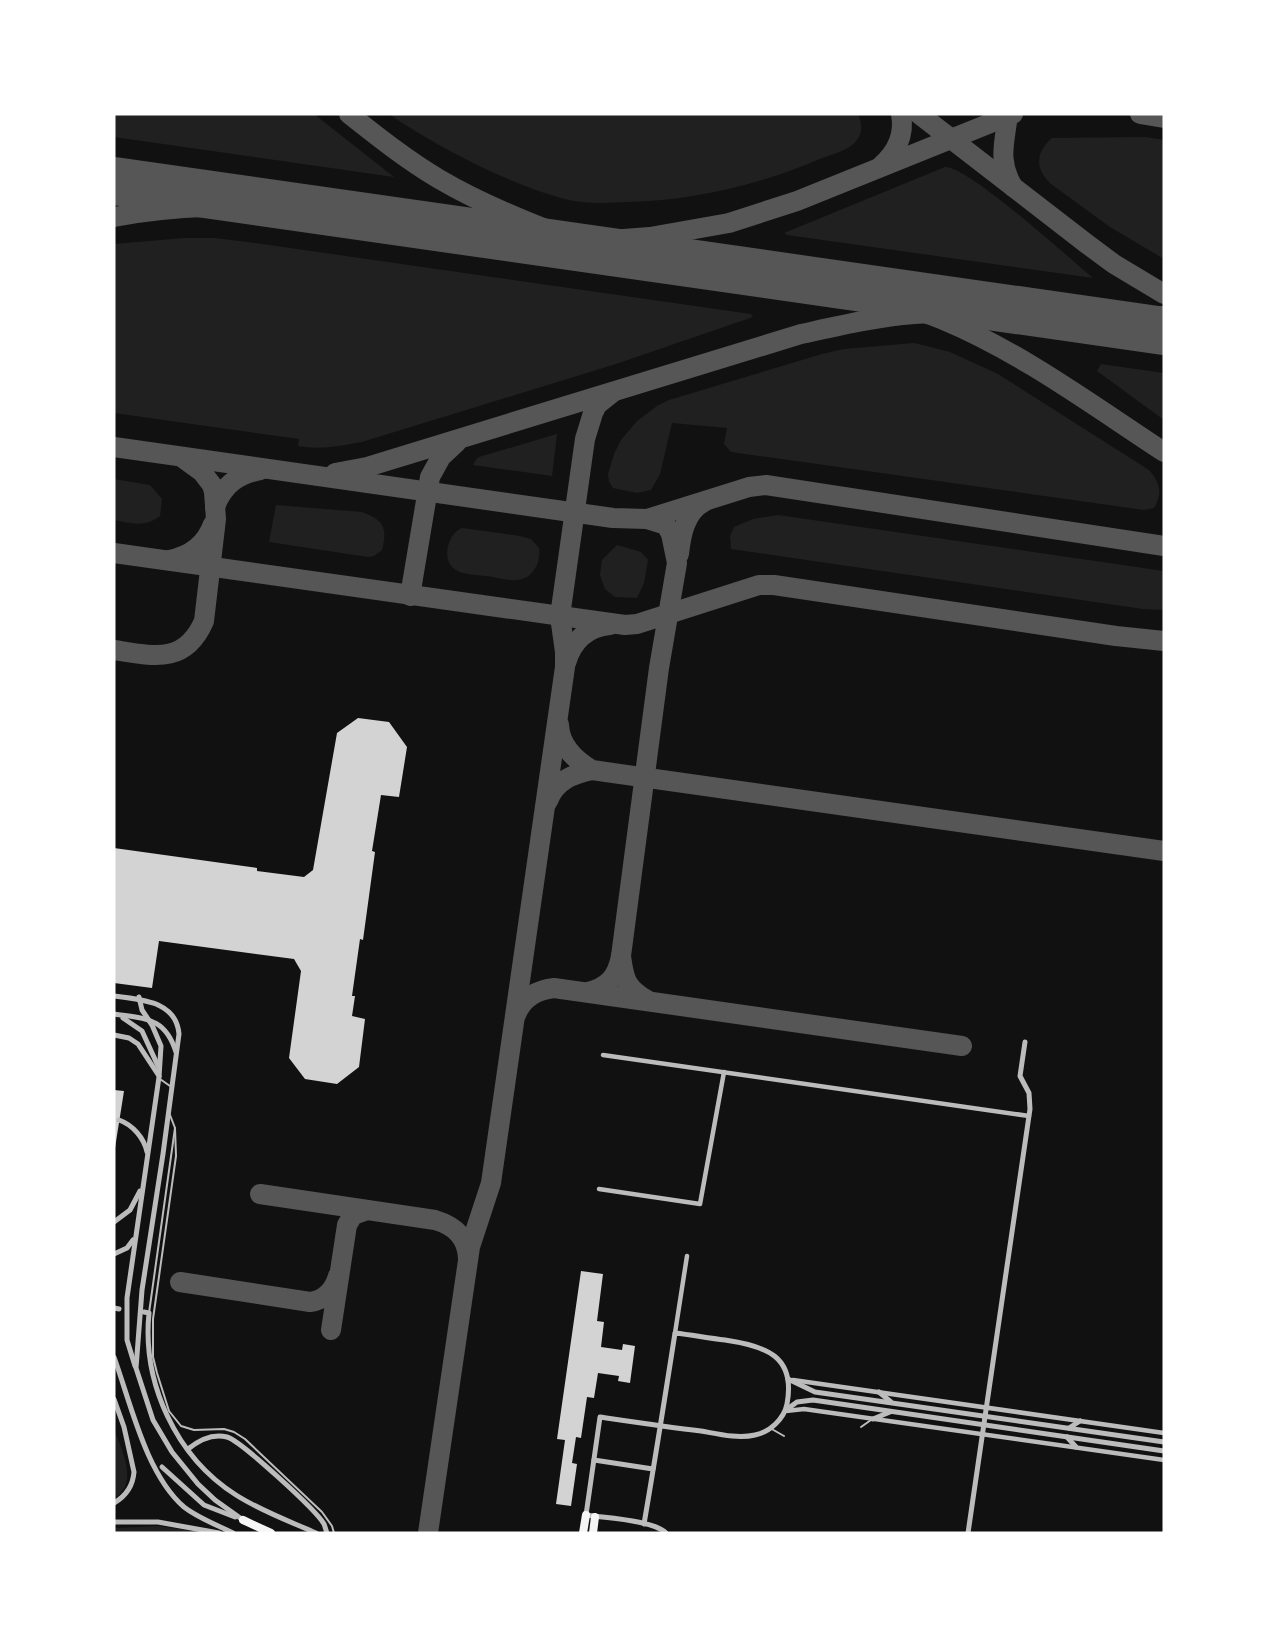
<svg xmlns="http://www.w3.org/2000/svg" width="1278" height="1647" viewBox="0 0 1278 1647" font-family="'PT Sans',sans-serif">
<rect width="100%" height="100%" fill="#111"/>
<!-- green -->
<g fill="#202020">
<polygon points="114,114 314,114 394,177 114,137"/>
<path d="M 389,114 L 858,114 C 862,123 863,132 857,140 C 850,150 833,154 822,158 C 760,185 694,200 628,202 C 608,203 588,204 569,200 C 512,186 437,147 389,114 Z"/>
<path d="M 1146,137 L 1164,140 L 1164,259 L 1110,227 L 1051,184 C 1034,168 1036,152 1052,138 Z"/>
<path d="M 945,167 C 968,166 1069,258 1093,278 L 787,235 L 784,233 Z"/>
<path d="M 184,238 L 215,238 L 255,243 L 751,314 L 753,317 L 616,364 L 362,442 C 340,446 320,450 298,446 L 299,439 L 114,413 L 114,244 Z"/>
<path d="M 914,343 L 950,352 L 998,374 L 1149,470 C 1160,483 1163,492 1154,508 L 1144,510 L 731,452 L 724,444 L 727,428 L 672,423 L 660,474 L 651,490 L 637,493 L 613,488 L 609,482 L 608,474 L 614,454 L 621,440 L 637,421 L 657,406 L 669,400 L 822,354 L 844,349 Z"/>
<polygon points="1101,364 1164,373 1164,420 1097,371"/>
<polygon points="557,434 552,476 473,465 476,460 479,457"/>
<path d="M 114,479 L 150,485 L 162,499 L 160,516 C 144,528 132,523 114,520 Z"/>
<path d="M 276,505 L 362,512 C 383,520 388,527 382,550 L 374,556 L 368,557 L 269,542 Z"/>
<polygon points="778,515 1164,571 1164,610 1143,609 731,549 730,536 734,527 753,519"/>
<path d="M 462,528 L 520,536 L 531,539 L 539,548 C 540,556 539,563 534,570 C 523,586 504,579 487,576 C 477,575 464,575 456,570 C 440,561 448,533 462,528 Z"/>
<polygon points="617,545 641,552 648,560 644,583 637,598 615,597 605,589 600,575 602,560"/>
<path d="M 114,1429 C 121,1448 140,1485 114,1498 Z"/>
<polygon points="159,1526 204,1533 114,1533 114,1528"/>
</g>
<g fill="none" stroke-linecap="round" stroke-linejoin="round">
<!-- taxiway -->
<g stroke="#565656" stroke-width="20">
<path d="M 349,114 C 378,137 407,160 439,179 C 478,202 519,219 561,235"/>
<polyline points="919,114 1087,244 1114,264 1164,294"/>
<path d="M 1008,114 C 1005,142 997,160 1013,187"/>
<polyline points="1140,114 1164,118"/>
<path d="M 881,166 C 896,153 905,135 901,114"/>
<path d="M 114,217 C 177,205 240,205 304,208"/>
<polyline points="518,239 583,242 650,237 729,223 797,201 1013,114"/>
<path d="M 809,280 C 853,293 899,302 941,319 C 1021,352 1092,405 1164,452"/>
<polyline points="1094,321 1164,316"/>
<polyline points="114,447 613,518 647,519 749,487 766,485 1164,546"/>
<path d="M 335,473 L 367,467 L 801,334 C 838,326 876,317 914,314 C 963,310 1012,312 1061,316"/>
<path d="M 215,507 C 223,485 238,474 261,470"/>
<polyline points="114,553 625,625 637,624 759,585 774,585 1116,636 1164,641"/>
<path d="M 679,554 C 681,535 685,512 704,502"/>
<path d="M 169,560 C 190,556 206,544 213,524"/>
<polyline points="410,596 430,477 441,457 457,442"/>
<path d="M 114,650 C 153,656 185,665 204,621 L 216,519 L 214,492 L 212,485 L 202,472 L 184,459"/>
<path d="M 566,663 C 572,642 586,627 610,625"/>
<path d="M 559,725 C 560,746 575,760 592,770 L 1164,851"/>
<path d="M 548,801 C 555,781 573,774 592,770"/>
<polyline points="621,956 659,668 677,563 671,534 666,525 647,519"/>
<path d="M 588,992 C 608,987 617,977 621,956 C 624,979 626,988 647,1000"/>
<path d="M 516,1015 C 522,998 537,990 554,988 L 962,1046"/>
<path d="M 260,1194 L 435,1220 C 455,1226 467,1237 468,1258"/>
<path d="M 180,1282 L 310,1302 C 325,1300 334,1290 338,1276"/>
<polyline points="331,1330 347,1225 353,1215 367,1210"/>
<polyline points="428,1533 470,1247 491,1183 565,667 565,652 560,616 585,439 593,413 597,405 612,393"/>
</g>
<!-- runway -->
<polyline stroke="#565656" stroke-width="48" points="114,181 1164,331"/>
</g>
<!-- building -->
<g fill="#d3d3d3">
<polygon points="358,718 389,722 407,747 399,797 381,795 372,851 375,852 363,940 360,939 352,996 355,996 352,1016 365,1019 359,1067 337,1084 305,1079 289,1058 301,971 294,959 159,941 152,988 114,983 114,848 257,868 257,871 304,877 313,870 337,733"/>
<polygon points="114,1090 124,1091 115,1148 114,1148"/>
<polygon points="581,1271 603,1274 597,1321 604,1322 601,1347 622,1350 623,1344 635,1346 630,1383 618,1381 619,1376 598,1373 594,1398 587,1397 581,1438 576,1437 572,1463 577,1464 571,1506 556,1504 565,1440 557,1439"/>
</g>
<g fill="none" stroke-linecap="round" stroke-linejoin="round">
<!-- service -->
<g stroke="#bcbcbc" stroke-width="2">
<polyline points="160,1079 170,1086"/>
<polyline points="175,1128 176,1156 153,1319 153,1357 157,1373 169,1411 181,1426 194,1430 224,1429 234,1432 245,1439 322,1512 332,1526 334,1533"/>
<polyline points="149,1313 175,1128 170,1115"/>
<polyline points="861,1427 871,1420"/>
<polyline points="770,1428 784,1436"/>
</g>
<!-- minor -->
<g stroke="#bcbcbc" stroke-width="4.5">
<polyline points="603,1055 1029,1116"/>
<polyline points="599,1189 700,1204 724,1072"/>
<polyline points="675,1333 687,1256"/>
<polyline points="793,1380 1164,1433"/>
<polyline points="786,1411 804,1409 1164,1460"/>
</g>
<!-- tertiary -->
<g stroke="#bcbcbc" stroke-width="5">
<path d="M 114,996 C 140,1000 176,1000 179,1034 L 163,1154 L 142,1290 L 136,1368 L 153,1420 L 172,1452 L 198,1484 L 215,1500 L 243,1520"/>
<path d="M 114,1014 C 146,1019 165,1017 176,1052"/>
<polyline points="123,1018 142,1031 158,1066"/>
<polyline points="114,1035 129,1038 138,1044 159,1076"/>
<path d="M 119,1120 C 133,1125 144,1138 147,1152"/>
<polyline points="114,1222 130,1210 140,1191"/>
<polyline points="114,1254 127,1248 133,1240"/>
<polyline points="114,1308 119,1309"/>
<path d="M 144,1312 L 149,1313 C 142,1383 176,1457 236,1495 C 261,1511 289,1521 316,1533"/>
<path d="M 114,1357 C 131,1404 146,1474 184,1507 C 198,1518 217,1525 233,1533"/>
<polyline points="135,1366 127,1340 127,1298 159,1077 161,1046 152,1025 142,1010 139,997"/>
<polyline points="788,1379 815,1392 1164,1442"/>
<polyline points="879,1392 891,1402"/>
<path d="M 114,1399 L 124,1427 L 134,1472 C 133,1485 126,1496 114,1503"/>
<polyline points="786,1410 797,1402 813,1400 1164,1451"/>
<polyline points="873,1419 890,1412"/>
<polyline points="1069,1428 1080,1421"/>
<polyline points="1067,1437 1076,1447"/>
<path d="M 188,1449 C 199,1440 212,1433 227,1437 C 241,1441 316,1510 324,1524 C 325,1526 326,1531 327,1533"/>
<polyline points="594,1460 653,1469"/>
<polyline points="162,1467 204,1505 235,1517"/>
<polyline points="114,1522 158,1522 219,1533"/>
<path d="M 644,1524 C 655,1460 665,1397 675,1333 C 692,1335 708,1338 725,1340 C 766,1346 796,1356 787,1404 C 784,1419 770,1432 755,1435 C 738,1439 718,1434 701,1431 C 667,1427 634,1422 600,1417 L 586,1515 C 604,1518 654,1520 666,1533"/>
<polyline points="968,1533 1030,1109 1029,1093 1020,1076 1025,1042"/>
</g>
<!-- motorway -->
<g stroke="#f5f5f5" stroke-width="8">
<polyline points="243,1520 271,1533"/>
<polyline points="583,1533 586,1515"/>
<polyline points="593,1533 595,1517"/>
</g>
</g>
<!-- border -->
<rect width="1278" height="1647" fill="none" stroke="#ffffff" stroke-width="231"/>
</svg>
